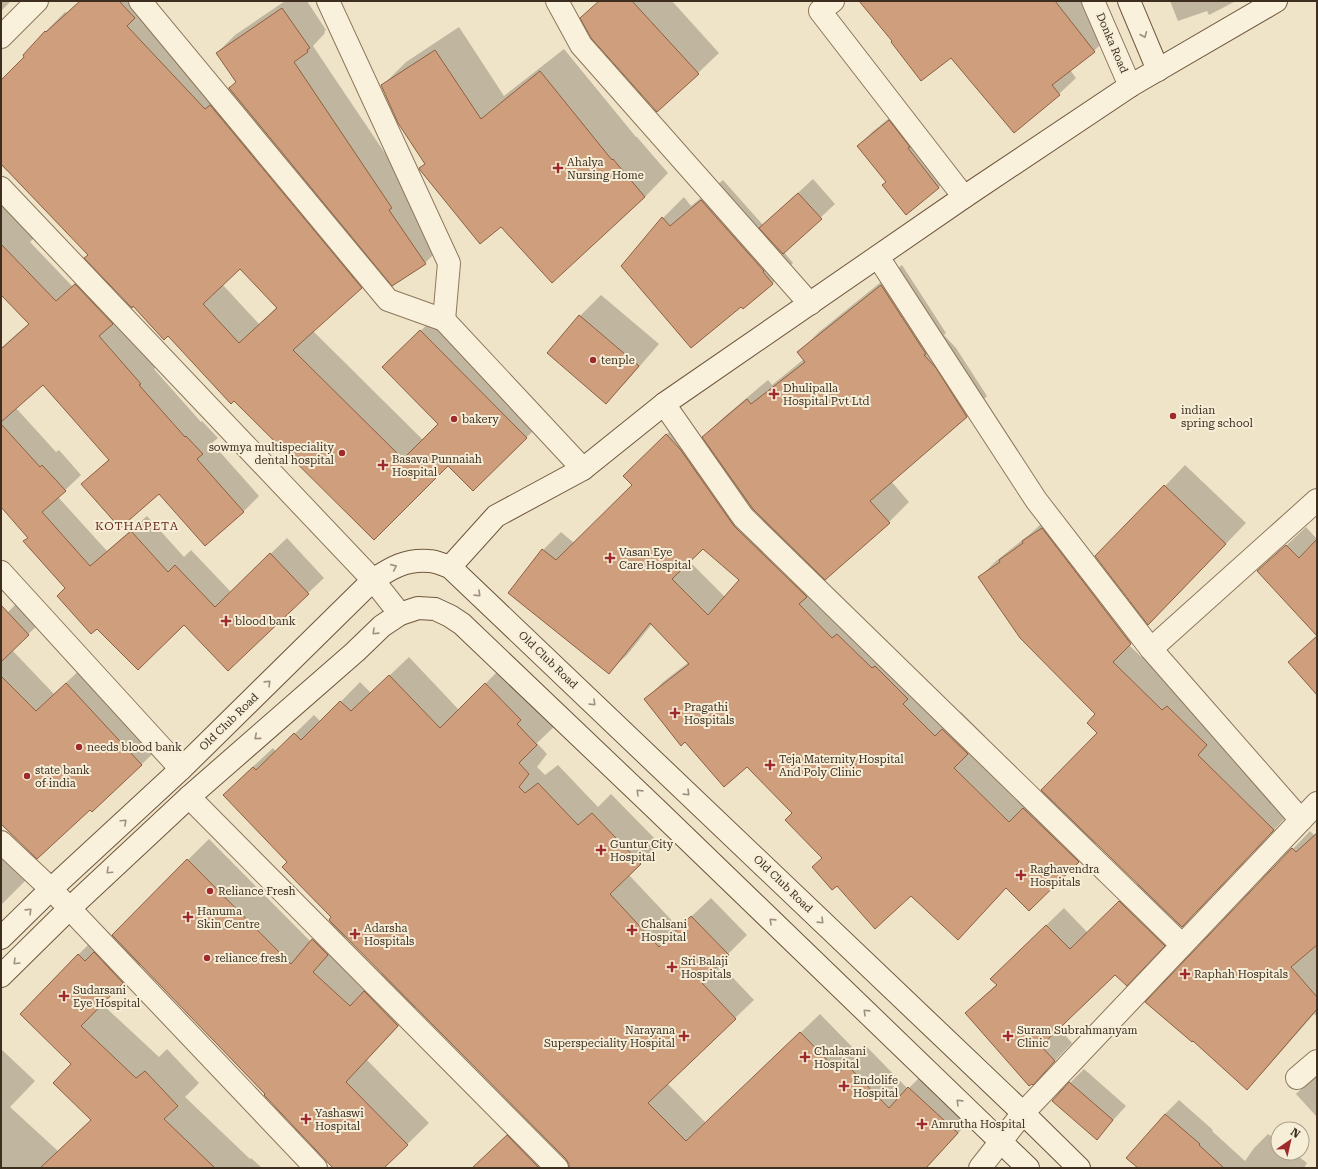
<svg xmlns="http://www.w3.org/2000/svg" width="1318" height="1169" viewBox="0 0 1318 1169" font-family="'Roboto Serif',serif">
<rect width="100%" height="100%" fill="#f0e4c8"/>
<!-- shadow -->
<g fill="#0003" fill-rule="evenodd">
<polygon points="1,1 11,1 1,11"/>
<path d="M 80,1 L 143,1 L 226,89 L 230,86 L 231,87 L 237,82 L 217,53 L 235,35 L 285,1 L 307,1 L 326,30 L 324,32 L 325,33 L 313,46 L 409,189 L 443,245 L 425,263 L 380,269 L 313,331 L 423,440 L 440,424 L 404,347 L 441,311 L 546,418 L 526,438 L 448,465 L 374,539 L 168,334 L 133,305 L 89,255 L 8,170 L 7,171 L 1,165 L 1,82 L 26,57 L 45,32 L 65,12 L 67,13 ZM 240,267 L 277,307 L 259,324 L 222,284 Z"/>
<polygon points="599,1 672,1 719,53 698,73 582,18"/>
<polygon points="860,1 1085,1 1111,34 1094,51 1070,70 1076,78 1059,94 951,56 893,41"/>
<polygon points="1170,1 1236,1 1209,15 1207,11 1178,21"/>
<polygon points="459,27 504,96 564,49 636,137 637,137 668,173 645,197 501,226 420,169 426,163 382,86 406,62"/>
<polygon points="903,107 953,173 939,187 906,213 887,182 858,146 872,132"/>
<polygon points="813,179 835,204 784,252 793,263 772,284 741,305 622,266 663,218 684,197 691,206 723,180 763,225"/>
<polygon points="1,199 36,236 30,242 72,286 91,269 115,321 156,367 154,369 201,422 202,421 218,438 212,443 259,496 243,512 159,492 82,484 109,459 43,384 16,408 56,452 59,450 81,475 58,497 107,551 147,516 184,557 191,550 231,592 287,538 324,578 228,669 185,623 66,588 25,541 29,537 1,506 1,348 29,323 1,294"/>
<path d="M 902,265 L 946,333 L 944,335 L 956,348 L 987,396 L 967,417 L 891,481 L 909,502 L 889,522 L 816,586 L 953,720 L 961,712 L 985,736 L 971,750 L 1027,805 L 1098,733 L 1097,714 L 980,577 L 996,561 L 1030,534 L 1040,525 L 1059,512 L 1147,627 L 1129,645 L 1180,694 L 1223,728 L 1214,738 L 1290,813 L 1144,967 L 1115,974 L 1059,1028 L 1072,1043 L 1050,1066 L 966,1013 L 997,984 L 1009,961 L 1064,908 L 1088,933 L 1138,883 L 1096,843 L 1029,910 L 1007,887 L 975,921 L 823,857 L 793,813 L 747,766 L 685,741 L 645,700 L 663,682 L 689,662 L 652,624 L 627,655 L 609,672 L 543,550 L 561,532 L 574,543 L 633,485 L 625,476 L 684,417 L 697,431 L 702,438 L 724,417 L 768,380 L 772,385 L 804,359 L 799,352 L 819,332 ZM 703,548 L 740,580 L 725,597 L 689,561 Z"/>
<polygon points="601,295 659,344 626,382 606,403 548,353 580,316"/>
<polygon points="1185,465 1246,523 1169,603 1165,486"/>
<polygon points="1306,527 1317,539 1317,631 1259,571"/>
<polygon points="26,594 47,616 12,650 54,694 85,665 160,747 92,811 90,809 1,823 1,607 7,613"/>
<path d="M 409,657 L 459,710 L 504,665 L 556,725 L 537,743 L 547,754 L 537,767 L 545,775 L 558,765 L 598,807 L 611,794 L 660,844 L 629,875 L 679,928 L 711,898 L 747,935 L 719,963 L 754,1000 L 667,1083 L 706,1123 L 820,1014 L 859,1054 L 866,1046 L 908,1089 L 928,1069 L 976,1114 L 926,1168 L 619,1168 L 416,1007 L 367,1060 L 429,1123 L 383,1168 L 335,1168 L 141,964 L 102,1004 L 159,1057 L 167,1049 L 199,1083 L 185,1097 L 250,1159 L 251,1158 L 262,1168 L 1,1168 L 1,1049 L 35,1081 L 10,1107 L 58,1151 L 92,1119 L 73,1064 L 78,955 L 100,933 L 107,940 L 209,839 L 311,942 L 331,921 L 333,917 L 289,862 L 243,776 L 273,748 L 276,752 L 314,715 L 321,722 L 360,682 L 371,693 ZM 346,936 L 383,973 L 371,985 L 333,950 Z"/>
<polygon points="1310,831 1314,835 1317,832 1317,1016 1314,1014 1264,1071 1247,1088 1193,1040 1147,1002"/>
<polygon points="1,854 27,879 1,905"/>
<polygon points="1084,1069 1126,1106 1097,1138 1070,1083"/>
<polygon points="1316,1073 1317,1073 1317,1117 1296,1094"/>
<polygon points="1179,1100 1213,1130 1212,1131 1245,1161 1254,1148 1268,1134 1278,1141 1278,1153 1294,1153 1307,1163 1304,1168 1140,1168 1165,1114"/>
<polygon points="521,1122 559,1168 474,1168 488,1154"/>
</g>
<!-- building -->
<g fill="#cf9f7d" stroke="#8d5f41" fill-rule="evenodd">
<path d="M 80,1 L 119,1 L 135,18 L 127,26 L 205,109 L 210,105 L 362,288 L 293,350 L 403,459 L 438,424 L 382,367 L 420,330 L 527,438 L 473,491 L 448,466 L 374,540 L 234,401 L 231,404 L 168,336 L 164,340 L 133,306 L 132,308 L 84,258 L 88,255 L 1,164 L 1,80 L 24,57 L 23,55 L 45,31 L 46,32 ZM 240,269 L 277,308 L 239,343 L 203,304 Z"/>
<polygon points="599,1 632,1 699,74 657,112 591,38 580,18"/>
<polygon points="859,1 1055,1 1095,52 1052,85 1060,95 1014,133 951,58 921,81 891,42 892,41"/>
<polygon points="282,8 310,48 307,50 308,52 294,62 392,208 389,210 426,264 392,286 229,88 236,82 216,53"/>
<polygon points="435,50 481,119 540,71 612,160 613,159 645,197 552,283 501,227 480,244 420,170 419,168 425,164 398,123 381,85"/>
<polygon points="889,120 910,147 908,148 939,188 906,215 882,185 886,182 857,146"/>
<polygon points="798,193 822,219 783,254 759,228"/>
<polygon points="701,200 764,271 763,272 773,284 743,309 741,307 691,348 621,266 662,217 670,226"/>
<polygon points="1,244 56,301 75,284 113,324 99,336 141,384 139,385 185,437 186,436 203,454 197,459 244,512 205,546 159,494 120,528 81,484 109,460 43,385 1,422 1,349 29,324 1,295"/>
<polygon points="881,285 926,354 924,355 936,368 967,417 870,501 890,523 825,580 753,509 702,437 747,399 751,404 805,362 797,352"/>
<polygon points="579,315 639,366 606,404 547,353"/>
<polygon points="1,424 40,467 42,465 66,491 42,512 90,566 131,531 168,572 175,565 215,607 270,553 309,594 228,671 184,625 138,670 97,629 91,634 57,596 65,588 23,541 28,538 1,507"/>
<path d="M 666,434 L 680,449 L 734,526 L 807,597 L 799,604 L 832,638 L 837,634 L 872,668 L 875,666 L 908,699 L 903,704 L 935,736 L 942,729 L 968,754 L 954,768 L 1009,822 L 1023,808 L 1079,862 L 1029,911 L 1006,888 L 958,940 L 911,896 L 875,929 L 837,886 L 832,890 L 812,867 L 822,858 L 785,820 L 792,813 L 747,767 L 724,787 L 685,742 L 681,746 L 644,699 L 689,664 L 650,623 L 609,674 L 508,593 L 542,549 L 556,560 L 632,485 L 623,476 ZM 703,549 L 739,580 L 708,615 L 672,579 Z"/>
<polygon points="1164,485 1226,544 1148,625 1095,556"/>
<polygon points="1042,528 1131,644 1113,662 1162,710 1167,706 1207,745 1198,755 1274,830 1182,927 1041,790 1097,733 1087,723 1095,714 1020,638 978,577 1000,562 999,560 1023,543 1022,541"/>
<polygon points="1317,539 1317,636 1257,571 1286,545 1299,558"/>
<polygon points="1,605 29,635 1,662"/>
<polygon points="1317,636 1317,695 1288,662"/>
<polygon points="389,675 440,728 485,683 521,720 517,724 537,745 519,763 529,774 519,787 525,793 538,783 578,825 592,813 641,864 610,894 659,947 691,916 729,955 701,982 736,1019 648,1103 686,1141 800,1032 839,1072 847,1065 889,1108 908,1087 958,1133 926,1168 569,1168 569,1164 566,1159 329,920 331,917 282,867 287,862 223,795 253,767 256,770 294,733 301,740 340,701 351,711"/>
<polygon points="1,676 36,711 66,683 142,765 92,812 90,810 37,859 1,824"/>
<polygon points="1317,833 1317,945 1291,967 1317,997 1317,1009 1247,1090 1193,1041 1192,1042 1145,1002 1292,848 1296,852"/>
<polygon points="187,859 291,964 312,939 328,955 313,972 350,1006 364,991 398,1026 346,1082 408,1145 384,1168 333,1168 264,1095 265,1094 112,935"/>
<polygon points="1119,901 1165,946 1127,986 1115,975 1041,1046 1055,1061 1033,1085 1032,1084 1029,1086 965,1013 997,985 990,979 1046,925 1070,949"/>
<polygon points="94,952 123,983 81,1026 136,1078 145,1071 178,1106 164,1119 215,1168 40,1168 91,1120 53,1083 71,1064 20,1014 78,954 85,961"/>
<polygon points="1069,1082 1113,1120 1097,1140 1052,1101"/>
<polygon points="1165,1114 1200,1144 1199,1145 1224,1168 1138,1168 1126,1158"/>
<polygon points="507,1135 539,1168 472,1168"/>
</g>
<g fill="none" stroke-linecap="round" stroke-linejoin="round">
<defs>
<g id="street">
<polyline points="140,1 388,300 444,320 583,469"/>
<polyline points="328,1 449,263 444,320"/>
<polyline points="557,1 581,45 810,304"/>
<polyline points="833,1 820,11 964,197"/>
<polyline points="1093,1 1130,86"/>
<polyline points="1,37 37,1"/>
<polyline points="1,188 373,580 400,614"/>
<polyline points="878,257 1036,500 1151,649 1301,820"/>
<polyline points="664,404 743,517 1182,945"/>
<polyline points="1,572 181,769"/>
<polyline points="1151,649 1317,500"/>
<polyline points="189,797 557,1168"/>
<polyline points="1,842 51,889 316,1168"/>
<polyline points="1297,1078 1317,1061"/>
<polyline points="980,1168 1023,1113 1317,803"/>
</g>
<g id="secondary">
<polyline points="1129,1 1158,70"/>
<polyline points="450,567 496,516 583,469 664,404 964,197 1130,86 1276,1"/>
<path d="M 1,938 L 51,889 L 181,769 L 373,580 C 391,568 406,559 429,561 C 436,561 443,565 450,567 L 1023,1113 L 1079,1168"/>
<polyline points="1,976 69,909 189,797 355,652 382,626 400,614 418,608 435,609 450,616 462,624 656,809 1028,1168"/>
</g>
</defs>
<!-- street casing -->
<use href="#street" stroke="#8d765c" stroke-width="24"/>
<!-- secondary casing -->
<use href="#secondary" stroke="#6f573f" stroke-width="24"/>
<!-- street -->
<use href="#street" stroke="#faf1dc" stroke-width="22"/>
<!-- secondary -->
<use href="#secondary" stroke="#faf1dc" stroke-width="22"/>
</g>
<!-- one-way arrows -->
<defs><path id="oneway-chevron" d="M-2-3.5L2.5 0L-2 3.5" fill="none" stroke-width="1.6" stroke-linecap="round" stroke-linejoin="round"/></defs>
<g stroke="#9c907e">
<use href="#oneway-chevron" transform="translate(1144 35) rotate(67)"/>
<use href="#oneway-chevron" transform="translate(394 567) rotate(-24)"/>
<use href="#oneway-chevron" transform="translate(478 594) rotate(44)"/>
<use href="#oneway-chevron" transform="translate(375 632) rotate(136)"/>
<use href="#oneway-chevron" transform="translate(268 683) rotate(-44)"/>
<use href="#oneway-chevron" transform="translate(593 703) rotate(44)"/>
<use href="#oneway-chevron" transform="translate(257 737) rotate(139)"/>
<use href="#oneway-chevron" transform="translate(639 792) rotate(-136)"/>
<use href="#oneway-chevron" transform="translate(687 793) rotate(44)"/>
<use href="#oneway-chevron" transform="translate(124 822) rotate(-43)"/>
<use href="#oneway-chevron" transform="translate(109 871) rotate(137)"/>
<use href="#oneway-chevron" transform="translate(29 911) rotate(-44)"/>
<use href="#oneway-chevron" transform="translate(772 921) rotate(-136)"/>
<use href="#oneway-chevron" transform="translate(821 921) rotate(44)"/>
<use href="#oneway-chevron" transform="translate(16 962) rotate(135)"/>
<use href="#oneway-chevron" transform="translate(866 1012) rotate(-136)"/>
<use href="#oneway-chevron" transform="translate(959 1102) rotate(-136)"/>
</g>
<!-- markers -->
<g fill="#9e2a2b" stroke="#f7eed8" stroke-width="1.5">
<path d="M556 162h4v4h4v4h-4v4h-4v-4h-4v-4h4z"/>
<circle cx="593" cy="360" r="4"/>
<path d="M772 388h4v4h4v4h-4v4h-4v-4h-4v-4h4z"/>
<circle cx="1173" cy="416" r="4"/>
<circle cx="454" cy="419" r="4"/>
<circle cx="342" cy="453" r="4"/>
<path d="M381 459h4v4h4v4h-4v4h-4v-4h-4v-4h4z"/>
<path d="M608 552h4v4h4v4h-4v4h-4v-4h-4v-4h4z"/>
<path d="M224 615h4v4h4v4h-4v4h-4v-4h-4v-4h4z"/>
<path d="M673 707h4v4h4v4h-4v4h-4v-4h-4v-4h4z"/>
<circle cx="79" cy="747" r="4"/>
<path d="M768 759h4v4h4v4h-4v4h-4v-4h-4v-4h4z"/>
<circle cx="27" cy="776" r="4"/>
<path d="M599 844h4v4h4v4h-4v4h-4v-4h-4v-4h4z"/>
<path d="M1019 869h4v4h4v4h-4v4h-4v-4h-4v-4h4z"/>
<circle cx="210" cy="891" r="4"/>
<path d="M186 911h4v4h4v4h-4v4h-4v-4h-4v-4h4z"/>
<path d="M630 924h4v4h4v4h-4v4h-4v-4h-4v-4h4z"/>
<path d="M353 928h4v4h4v4h-4v4h-4v-4h-4v-4h4z"/>
<circle cx="207" cy="958" r="4"/>
<path d="M670 961h4v4h4v4h-4v4h-4v-4h-4v-4h4z"/>
<path d="M1183 968h4v4h4v4h-4v4h-4v-4h-4v-4h4z"/>
<path d="M62 990h4v4h4v4h-4v4h-4v-4h-4v-4h4z"/>
<path d="M682 1030h4v4h4v4h-4v4h-4v-4h-4v-4h4z"/>
<path d="M1006 1030h4v4h4v4h-4v4h-4v-4h-4v-4h4z"/>
<path d="M803 1051h4v4h4v4h-4v4h-4v-4h-4v-4h4z"/>
<path d="M842 1080h4v4h4v4h-4v4h-4v-4h-4v-4h4z"/>
<path d="M304 1113h4v4h4v4h-4v4h-4v-4h-4v-4h4z"/>
<path d="M920 1118h4v4h4v4h-4v4h-4v-4h-4v-4h4z"/>
</g>
<g text-anchor="middle" dominant-baseline="central" stroke-width="4" stroke-linejoin="round" paint-order="stroke">
<!-- street labels -->
<g font-size="11" fill="#3d2e20" stroke="#f7eed8">
<text transform="translate(1112 43) rotate(67)">Donka Road</text>
<text transform="translate(548 660) rotate(44)">Old Club Road</text>
<text transform="translate(229 722) rotate(-44)">Old Club Road</text>
<text transform="translate(783 884) rotate(44)">Old Club Road</text>
</g>
<!-- poi labels -->
<g font-size="11" fill="#3d2e20" stroke="#f7eed8" text-anchor="start">
<text x="567" y="162">Ahalya<tspan x="567" dy="13">Nursing Home</tspan></text>
<text x="601" y="360">tenple</text>
<text x="783" y="388">Dhulipalla<tspan x="783" dy="13">Hospital Pvt Ltd</tspan></text>
<text x="1181" y="410">indian<tspan x="1181" dy="13">spring school</tspan></text>
<text x="462" y="419">bakery</text>
<text x="334" y="447" text-anchor="end">sowmya multispeciality<tspan x="334" dy="13">dental hospital</tspan></text>
<text x="392" y="459">Basava Punnaiah<tspan x="392" dy="13">Hospital</tspan></text>
<text x="619" y="552">Vasan Eye<tspan x="619" dy="13">Care Hospital</tspan></text>
<text x="235" y="621">blood bank</text>
<text x="684" y="707">Pragathi<tspan x="684" dy="13">Hospitals</tspan></text>
<text x="87" y="747">needs blood bank</text>
<text x="779" y="759">Teja Maternity Hospital<tspan x="779" dy="13">And Poly Clinic</tspan></text>
<text x="35" y="770">state bank<tspan x="35" dy="13">of india</tspan></text>
<text x="610" y="844">Guntur City<tspan x="610" dy="13">Hospital</tspan></text>
<text x="1030" y="869">Raghavendra<tspan x="1030" dy="13">Hospitals</tspan></text>
<text x="218" y="891">Reliance Fresh</text>
<text x="197" y="911">Hanuma<tspan x="197" dy="13">Skin Centre</tspan></text>
<text x="641" y="924">Chalsani<tspan x="641" dy="13">Hospital</tspan></text>
<text x="364" y="928">Adarsha<tspan x="364" dy="13">Hospitals</tspan></text>
<text x="215" y="958">reliance fresh</text>
<text x="681" y="961">Sri Balaji<tspan x="681" dy="13">Hospitals</tspan></text>
<text x="1194" y="974">Raphah Hospitals</text>
<text x="73" y="990">Sudarsani<tspan x="73" dy="13">Eye Hospital</tspan></text>
<text x="675" y="1030" text-anchor="end">Narayana<tspan x="675" dy="13">Superspeciality Hospital</tspan></text>
<text x="1017" y="1030">Suram Subrahmanyam<tspan x="1017" dy="13">Clinic</tspan></text>
<text x="814" y="1051">Chalasani<tspan x="814" dy="13">Hospital</tspan></text>
<text x="853" y="1080">Endolife<tspan x="853" dy="13">Hospital</tspan></text>
<text x="315" y="1113">Yashaswi<tspan x="315" dy="13">Hospital</tspan></text>
<text x="931" y="1124">Amrutha Hospital</text>
</g>
<!-- neighbourhood labels -->
<g font-size="12" letter-spacing="1" fill="#6b2e1e" stroke="#f7eed8">
<text x="137" y="526">KOTHAPETA</text>
</g>
</g>
<!-- border -->
<rect width="1318" height="1169" fill="none" stroke="#3d2e20" stroke-width="4"/>
<!-- north arrow -->
<g transform="translate(1290 1141) rotate(34)"><circle r="19" fill="#f7eed8" stroke="#ada18e"/>
<path d="M0-3L7 15L0 10L-7 15Z" fill="#9e2a2b"/>
<text y="-6" font-size="11" font-weight="bold" text-anchor="middle" fill="#3d2e20">N</text>
</g>
</svg>
